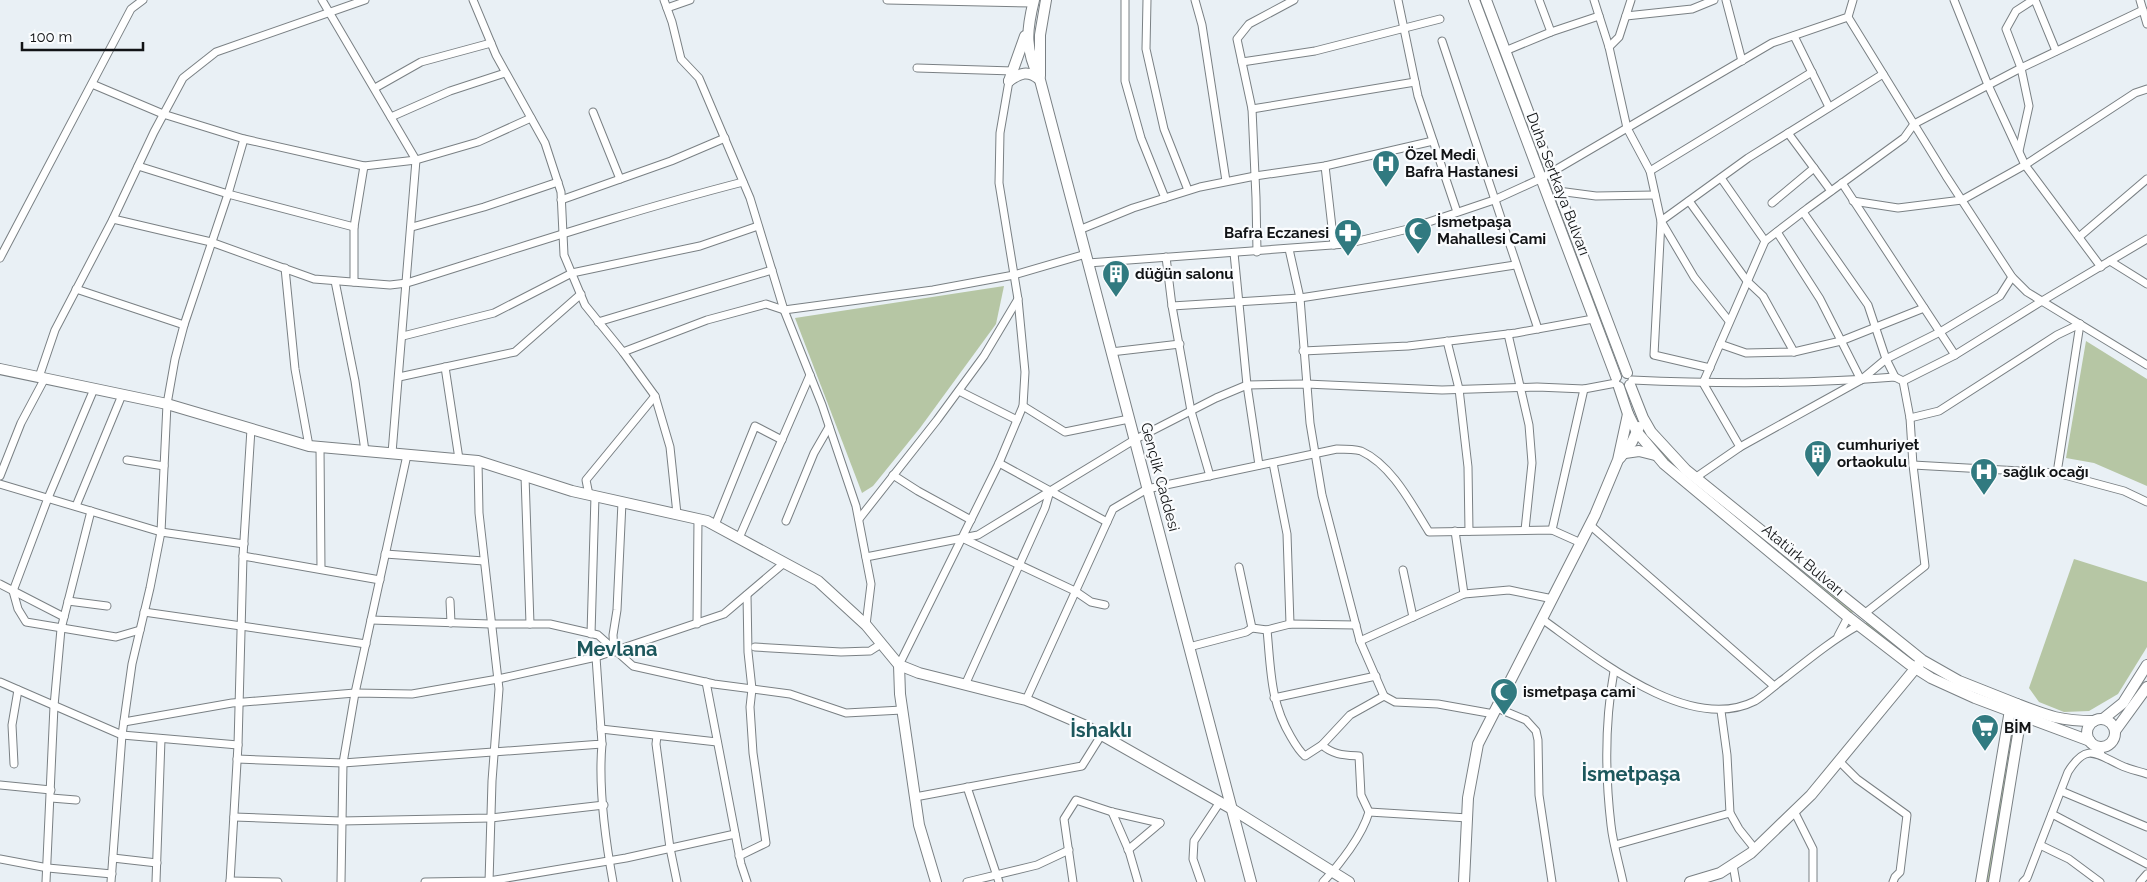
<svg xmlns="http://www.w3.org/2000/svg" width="2147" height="882" viewBox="0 0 2147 882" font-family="Raleway,sans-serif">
<rect width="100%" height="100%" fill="#e9f0f5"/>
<!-- green -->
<g fill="#b6c6a4">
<polygon points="1479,0 1481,0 1541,161 1539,162"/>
<polygon points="1550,187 1621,366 1619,367 1548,188"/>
<polygon points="1004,286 996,324 920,428 873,486 862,493 795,318"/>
<polygon points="2086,341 2147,379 2147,486 2094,463 2066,458"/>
<polygon points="1643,428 1695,484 1853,612 1852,613 1683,477 1641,433"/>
<polygon points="2074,559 2147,582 2147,647 2118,694 2089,711 2064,712 2039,702 2029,688"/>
<polygon points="1867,622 1913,658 1913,659 1911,660 1865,624"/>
<polygon points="2012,723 2014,725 1989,882 1985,882"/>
</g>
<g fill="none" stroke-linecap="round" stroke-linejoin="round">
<defs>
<g id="street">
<polyline points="322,0 416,160 392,453"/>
<polyline points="473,0 496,55 545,143 561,192 564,255 585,305 623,352 655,396 670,447 677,514"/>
<polyline points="664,0 672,22 681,59 699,78 750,198 784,310 822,405 856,506 871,584 866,625"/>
<polyline points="887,0 1033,3"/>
<polyline points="1125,0 1125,81 1141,138 1165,198"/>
<polyline points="1147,0 1146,49 1164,129 1188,190"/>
<polyline points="1195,0 1202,25 1226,181"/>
<polyline points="1398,0 1418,96 1457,212"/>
<polyline points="1539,0 1551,32"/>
<polyline points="1594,0 1609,47 1627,128 1650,171 1661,221 1694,277 1729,321"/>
<polyline points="1726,0 1742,61"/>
<polyline points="1954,0 1988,85 2025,165 2101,267"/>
<polyline points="2035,0 2056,51"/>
<polyline points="2140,0 2147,24"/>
<polyline points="667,8 690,0"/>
<polyline points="1626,16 1692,9 1714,0"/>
<polyline points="1848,17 1946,176 2012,277 2027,292 2147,365"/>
<polyline points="1794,36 1829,107"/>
<polyline points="1442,41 1538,329"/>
<polyline points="1609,47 1619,37 1631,0"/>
<polyline points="1505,51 1551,32 1599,16"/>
<polyline points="1242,62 1315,51 1440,19"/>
<polyline points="917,68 1013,71"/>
<polyline points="92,84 163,114 244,139 364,166 416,160 478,142 531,118"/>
<polyline points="375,88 421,62 491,43"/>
<polyline points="1252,109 1415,82"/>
<polyline points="593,112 620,179"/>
<polyline points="391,117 450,91 505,73"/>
<polyline points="1788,133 1831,191"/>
<polyline points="244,139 228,194 354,227"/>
<polyline points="2019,151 2029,106 2021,68 2006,29 2016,11 2033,0"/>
<polyline points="1325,166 1334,245"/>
<polyline points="1650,171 1812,72"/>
<polyline points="1721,178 1765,241"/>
<polyline points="1842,183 1955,355"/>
<polyline points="1558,191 1596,196 1655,195"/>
<polyline points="561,200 671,161 725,138"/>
<polyline points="1689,201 1747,281 1763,296 1794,352"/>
<polyline points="1853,201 1898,208 1962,200 2025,165 2135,93 2147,89"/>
<polyline points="1772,203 1814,168"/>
<polyline points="1803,212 1868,305 1886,359 1895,377"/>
<path d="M 113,219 L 211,242 L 314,279 L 390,285 L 407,283 C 519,248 630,211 743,182"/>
<polyline points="412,227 484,207 558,182"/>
<polyline points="1079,230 1133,208 1200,187 1255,176 1325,166 1433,141"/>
<polyline points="1777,232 1820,299 1861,380"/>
<polyline points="2079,237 2147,179"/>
<polyline points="1289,249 1300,298 1310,423 1322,495 1360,641 1384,696"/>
<polyline points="1257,252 1256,198 1252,109 1237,39 1249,24 1294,0"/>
<polyline points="1234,253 1247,385 1259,465"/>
<polyline points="1166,257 1172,306 1191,411 1210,476"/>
<polyline points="0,258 131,9 143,0"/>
<polyline points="2110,261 2147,284"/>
<polyline points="1088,263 1346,244 1408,229 1494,200 1540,179 1772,43 1848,17 1853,0"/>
<polyline points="285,268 295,369 309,446"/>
<polyline points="335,281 355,381 365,451"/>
<polyline points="354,282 354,227 364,166"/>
<polyline points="76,289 184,325"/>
<polyline points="1172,306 1300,298 1515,265"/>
<polyline points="598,322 772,270"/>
<polyline points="1508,334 1529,425 1532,463 1525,530"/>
<polyline points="403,336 494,313 572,273 700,246 758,226"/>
<polyline points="1447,341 1459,389 1468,467 1469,531"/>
<polyline points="1720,344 1746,353 1794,352 1841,341 1924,308"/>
<polyline points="1303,351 1408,346 1516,333 1593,319"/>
<polyline points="623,352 707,320 766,304 784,310 933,290 1014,275 1086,254"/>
<polyline points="1111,352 1180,344"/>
<polyline points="445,367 459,459"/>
<polyline points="1710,368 1654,355 1661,221 1748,158 1883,74"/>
<polyline points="39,377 55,330 113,219 154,132 183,78 216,52 365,0"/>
<polyline points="399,377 515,352 581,294"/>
<path d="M 1632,380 C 1720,384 1807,384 1895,377 L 1903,381 L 1910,418 L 1913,465 L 1925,566 L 1864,614"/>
<polyline points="1903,381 1955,355 2042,301 2147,239"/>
<polyline points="94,389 48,498 13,591 18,609 26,622 116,637 140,630"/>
<polyline points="959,391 1017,420"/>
<polyline points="1023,406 1065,432 1129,419"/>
<polyline points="1910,418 1939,411 2057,335 2080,324"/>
<polyline points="320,447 321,569"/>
<polyline points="1740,447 1703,383 1765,241 1808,208 1904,138 1914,124 2021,68 2143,10"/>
<polyline points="127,460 164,466"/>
<polyline points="478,461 479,513 499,689 492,781 489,882"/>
<polyline points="999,463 1107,522"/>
<polyline points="1273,463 1287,534 1290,624"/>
<polyline points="1913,465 2057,473 2124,491 2147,502"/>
<polyline points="2057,473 2080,324"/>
<polyline points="893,475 918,491 971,520"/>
<polyline points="0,476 21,423 45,378"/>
<polyline points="525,476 530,624"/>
<polyline points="1695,478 1740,447 1861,380 1886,359 1940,332 2000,296 2012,277"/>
<polyline points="0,484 161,532 244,544"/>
<polyline points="589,495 586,480 655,396"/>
<polyline points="76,506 122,395"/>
<polyline points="859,519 937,420 984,356 1018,299"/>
<polyline points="786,521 814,453 829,427"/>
<polyline points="715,525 755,426 782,440"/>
<polyline points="1590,525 1774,686"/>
<polyline points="1552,530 1584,389"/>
<polyline points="1455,531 1464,594"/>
<polyline points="739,538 810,375"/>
<polyline points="962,538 1075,591 1091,602 1105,605"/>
<polyline points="385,554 484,561"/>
<polyline points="243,556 380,580"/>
<polyline points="866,557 978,535 1134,440 1216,398 1247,385 1306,384 1442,390 1537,387 1584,389 1616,383"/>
<polyline points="1239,567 1252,628"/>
<polyline points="1403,570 1413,617"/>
<polyline points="0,584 64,617"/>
<polyline points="68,601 107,606"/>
<polyline points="450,601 451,623"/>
<polyline points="144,612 366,644"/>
<path d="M 1542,619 C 1594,656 1688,735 1755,701 C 1765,695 1775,685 1785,678 C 1809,659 1832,640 1859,625"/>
<polyline points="371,620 490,624 550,624 598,635 633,666 714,684 790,694 846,713 902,710"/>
<polyline points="697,624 698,519"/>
<path d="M 1267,630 C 1271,670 1270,702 1291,737 C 1295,744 1299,751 1305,756 L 1322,745 L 1350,715 L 1384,696 L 1395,702 L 1438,704 L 1494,714"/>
<polyline points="591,634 595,496"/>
<polyline points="1838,636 1848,617"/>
<polyline points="1360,641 1464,594 1509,590 1553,599"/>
<polyline points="755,647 841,652 870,651 881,644"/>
<polyline points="1189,647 1246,632 1252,628 1267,630 1290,624 1356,625"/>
<polyline points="614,652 613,635 617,610 622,502"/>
<polyline points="899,665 999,463 1023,406 1025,372 1018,299 999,183 1000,133 1009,81"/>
<path d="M 1614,671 C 1605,721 1605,774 1611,825 C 1613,844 1619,863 1623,882"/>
<polyline points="0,682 122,735 238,745"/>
<polyline points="706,682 741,864 747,882"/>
<polyline points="965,685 1045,508 1050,491"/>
<polyline points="1274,698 1376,676"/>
<path d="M 1026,700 L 1113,509 L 1147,489 L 1337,449 C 1344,449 1354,449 1361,451 C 1392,465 1412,505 1429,532 L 1552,530 L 1581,543"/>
<polyline points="1497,708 1526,720 1536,731 1538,740 1539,795 1552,882"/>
<polyline points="1721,711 1727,755 1730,813 1739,829 1755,849"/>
<polyline points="124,722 232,703 355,693 412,694 498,679 596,657 724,614 784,563"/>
<polyline points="601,729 717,742"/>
<polyline points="657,736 656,744 670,848 677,882"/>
<path d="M 602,744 C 598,789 605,838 613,882"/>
<path d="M 1322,745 C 1333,755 1344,755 1359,756 L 1361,795 L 1369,812 C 1362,836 1340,864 1323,882"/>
<polyline points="2099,746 2101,755"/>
<polyline points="237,759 343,763 602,744 596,657"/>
<polyline points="1839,761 1857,779 1907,815 1900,872 1895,877 1893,882"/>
<polyline points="14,764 12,725 18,690"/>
<polyline points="0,785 51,790"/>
<polyline points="967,787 999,882"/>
<polyline points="2061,791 2147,827"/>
<polyline points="915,797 1082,766 1102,734"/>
<polyline points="51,798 76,800"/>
<polyline points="1794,811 1813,849 1813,882"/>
<polyline points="1112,812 1129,851 1138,882"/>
<polyline points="1369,812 1468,818"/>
<polyline points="2052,814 2147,864"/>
<polyline points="234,817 341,821 491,818 604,805"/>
<polyline points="1615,845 1730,813"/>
<polyline points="2040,845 2069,859 2100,882"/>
<polyline points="1128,850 1160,823"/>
<polyline points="739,856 766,843 753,753 750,707 752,689 748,652 747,595"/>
<polyline points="113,858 157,863"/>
<polyline points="0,859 48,868 112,874"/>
<polyline points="1733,865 1736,882"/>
<polyline points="230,881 278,882"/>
<polyline points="46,882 54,706 61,629 91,511"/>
<polyline points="111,882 122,735 132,664 150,588 161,532 167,404 175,359 184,325 228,194 138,166"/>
<polyline points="156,882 161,739"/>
<polyline points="230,882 238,745 243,556 251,429"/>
<polyline points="341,882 343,763 355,693 407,455"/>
<polyline points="425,882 489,881 626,858 735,834"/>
<polyline points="967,882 1037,865 1069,850"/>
<polyline points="1073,882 1064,819 1076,800 1112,812 1160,823"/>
<polyline points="1201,882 1193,859 1194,841 1220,802"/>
<path d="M 2023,882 L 2027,878 L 2068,772 C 2086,743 2095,753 2120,765 C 2128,769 2138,771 2147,774"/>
<polyline points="2140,882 2147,874"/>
</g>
<g id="secondary">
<path d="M 1034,0 C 1026,32 1025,49 1040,80 L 1251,882"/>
<polyline points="1474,0 1616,377"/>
<polyline points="1486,0 1627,373"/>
<polyline points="1040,76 1040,35 1046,0"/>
<polyline points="1009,81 1025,36"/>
<path d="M 1009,81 C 1020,73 1028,70 1039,79"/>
<polyline points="0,369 167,404 309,446 478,461 572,491 707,521 818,581 866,625 899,665 919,673 1026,700 1084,725 1232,809 1349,882"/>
<polyline points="1630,385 1643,418 1651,432 1686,470 1922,660 1959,681 2017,704 2021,716 1994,882"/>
<polyline points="1619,387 1628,414 1637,432 1664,464 1848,617 1909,664 1931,678 1975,698 2090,741"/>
<polyline points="1625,453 1639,451 1655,455"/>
<polyline points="1620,458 1632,442 1639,427"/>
<polyline points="899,665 900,694 919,825 936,882"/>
<polyline points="2103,719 2123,703 2147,665"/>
<circle cx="2101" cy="733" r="14"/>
<polyline points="2115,731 2147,687"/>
<polyline points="1464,882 1468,798 1478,744 1595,515 1618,460 1628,414"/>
<polyline points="1690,882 1720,873 1751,853 1811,795 1919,664"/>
<path d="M 1981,882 L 2010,710 L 2017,704 C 2048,716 2060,721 2094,721"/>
</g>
</defs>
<!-- street casing -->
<use href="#street" stroke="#7a8084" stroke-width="9"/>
<!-- secondary casing -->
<use href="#secondary" stroke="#7a8084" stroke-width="12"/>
<!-- street -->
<use href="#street" stroke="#fff" stroke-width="7"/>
<!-- secondary -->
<use href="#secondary" stroke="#fff" stroke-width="10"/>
</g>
<!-- icons -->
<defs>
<symbol id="hospital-pin" viewBox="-11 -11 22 30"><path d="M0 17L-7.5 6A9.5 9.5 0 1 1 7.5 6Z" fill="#317a80" stroke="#fafcfe"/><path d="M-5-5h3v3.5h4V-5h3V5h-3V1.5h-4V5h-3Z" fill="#fff"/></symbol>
<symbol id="mosque-pin" viewBox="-11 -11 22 30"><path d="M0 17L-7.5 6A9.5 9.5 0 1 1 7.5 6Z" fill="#317a80" stroke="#fafcfe"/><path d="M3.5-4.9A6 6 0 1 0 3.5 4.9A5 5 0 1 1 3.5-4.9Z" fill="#fff"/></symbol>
<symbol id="pharmacy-pin" viewBox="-11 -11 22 30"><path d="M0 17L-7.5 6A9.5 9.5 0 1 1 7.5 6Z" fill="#317a80" stroke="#fafcfe"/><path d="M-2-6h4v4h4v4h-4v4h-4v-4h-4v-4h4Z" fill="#fff"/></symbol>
<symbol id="building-pin" viewBox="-11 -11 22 30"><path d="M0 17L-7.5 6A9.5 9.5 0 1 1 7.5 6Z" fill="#317a80" stroke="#fafcfe"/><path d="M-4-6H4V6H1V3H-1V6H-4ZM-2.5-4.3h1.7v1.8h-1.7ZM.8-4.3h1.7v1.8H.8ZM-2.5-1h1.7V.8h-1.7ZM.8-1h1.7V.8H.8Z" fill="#fff"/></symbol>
<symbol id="supermarket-pin" viewBox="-11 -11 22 30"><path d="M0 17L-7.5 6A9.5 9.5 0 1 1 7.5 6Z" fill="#317a80" stroke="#fafcfe"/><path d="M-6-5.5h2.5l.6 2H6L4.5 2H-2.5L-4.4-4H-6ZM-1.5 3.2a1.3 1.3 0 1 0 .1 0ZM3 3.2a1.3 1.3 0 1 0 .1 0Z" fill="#fff"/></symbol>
</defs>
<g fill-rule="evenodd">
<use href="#hospital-pin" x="1370" y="148" width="32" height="43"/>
<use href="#mosque-pin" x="1402" y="215" width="32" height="43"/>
<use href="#pharmacy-pin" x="1332" y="217" width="32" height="43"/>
<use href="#building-pin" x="1100" y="258" width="32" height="43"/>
<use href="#building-pin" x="1802" y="438" width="32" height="43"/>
<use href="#hospital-pin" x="1968" y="456" width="32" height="43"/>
<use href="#mosque-pin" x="1488" y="676" width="32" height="43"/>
<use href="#supermarket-pin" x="1969" y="712" width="32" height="43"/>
</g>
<g text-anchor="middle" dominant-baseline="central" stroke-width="4.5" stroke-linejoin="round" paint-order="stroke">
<!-- poi labels -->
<g font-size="15" font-weight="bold" fill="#111315" stroke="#fafcfe" text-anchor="start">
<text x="1405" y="155">Özel Medi<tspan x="1405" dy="17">Bafra Hastanesi</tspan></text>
<text x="1437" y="222">İsmetpaşa<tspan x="1437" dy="17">Mahallesi Cami</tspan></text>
<text x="1329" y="233" text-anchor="end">Bafra Eczanesi</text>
<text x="1135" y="274">düğün salonu</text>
<text x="1837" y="445">cumhuriyet<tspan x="1837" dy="17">ortaokulu</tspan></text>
<text x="2003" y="472">sağlık ocağı</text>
<text x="1523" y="692">ismetpaşa cami</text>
<text x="2004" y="728">BİM</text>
</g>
<!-- street labels -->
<g font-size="15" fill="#111315" stroke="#fafcfe">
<text transform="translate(1558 184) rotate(69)">Duha Sertkaya Bulvarı</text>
<text transform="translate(1160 477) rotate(75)">Gençlik Caddesi</text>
<text transform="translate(1803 560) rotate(40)">Atatürk Bulvarı</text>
</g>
<!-- district labels -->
<g font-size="20" font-weight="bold" fill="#1c575c" stroke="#fafcfe">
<text x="617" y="649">Mevlana</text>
<text x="1101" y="730">İshaklı</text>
<text x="1631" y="774">İsmetpaşa</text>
</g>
</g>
<!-- scale -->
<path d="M22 42v8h121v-8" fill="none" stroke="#111315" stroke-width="2.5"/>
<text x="30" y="42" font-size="15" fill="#111315" stroke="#fafcfe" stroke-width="4" paint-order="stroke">100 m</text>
</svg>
